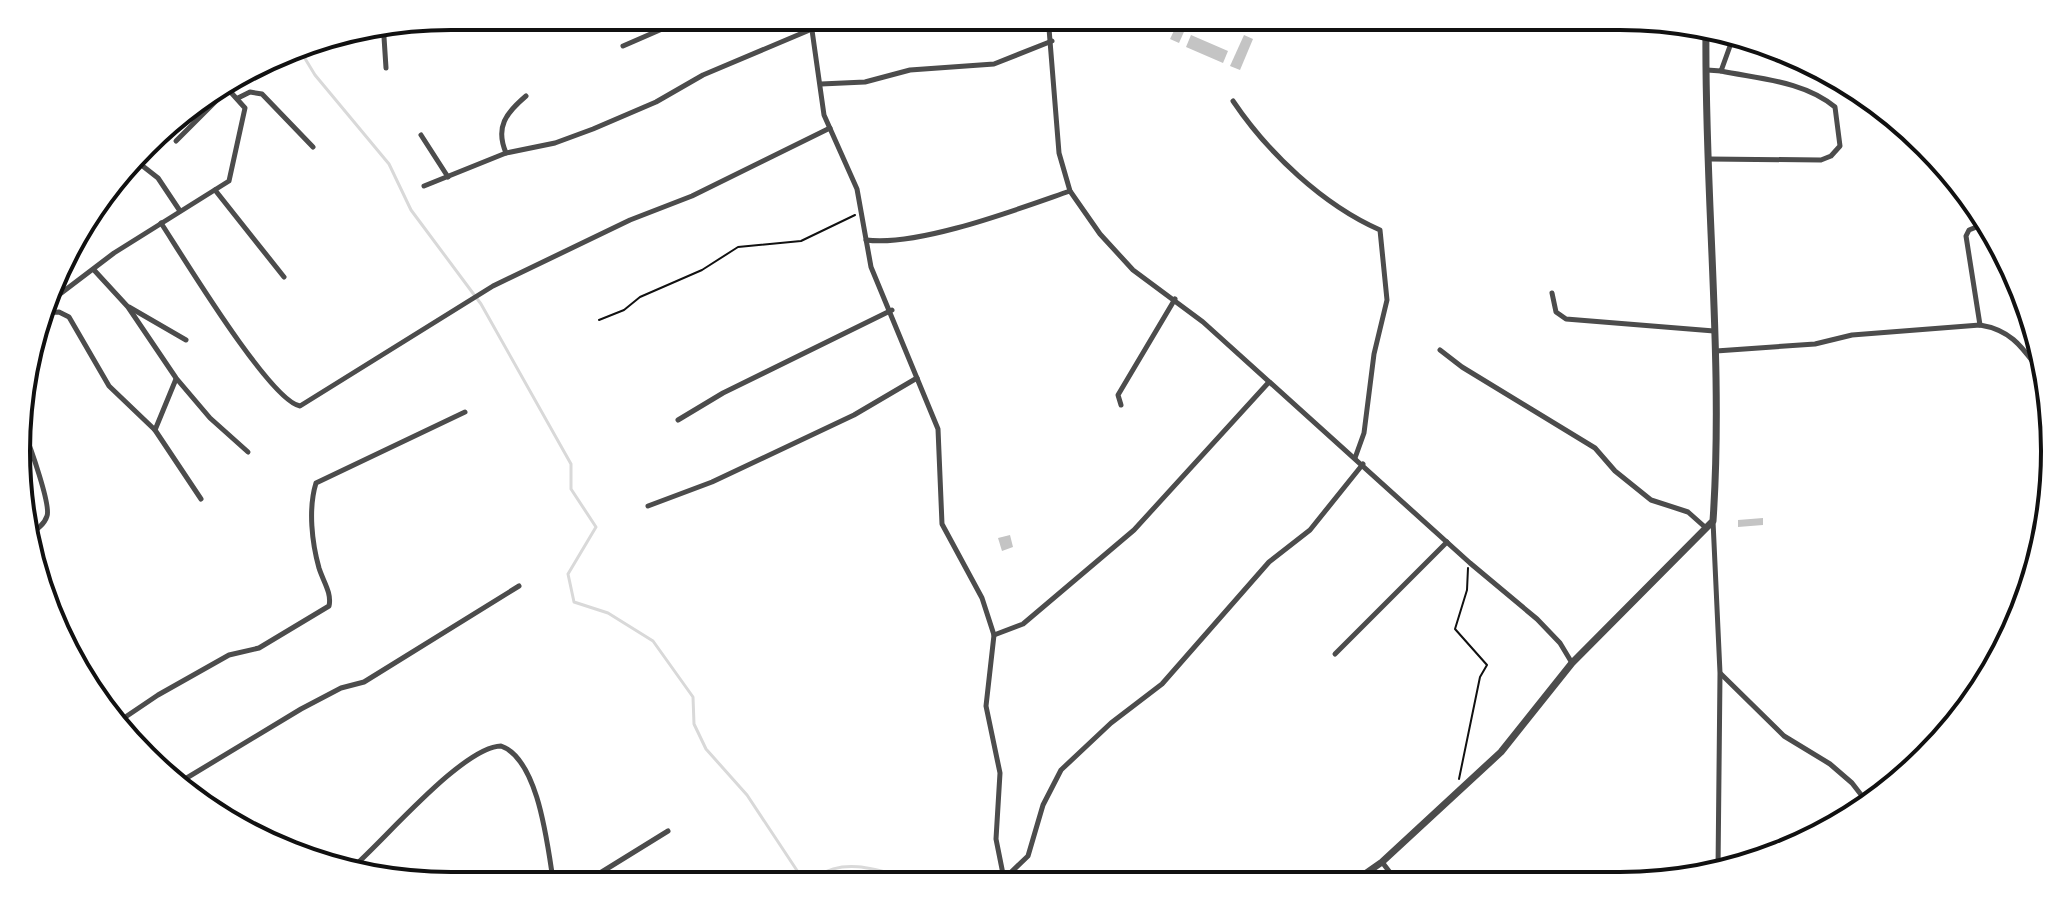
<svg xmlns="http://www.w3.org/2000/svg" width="2071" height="902" viewBox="0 0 2071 902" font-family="'Source Serif 4',serif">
<rect width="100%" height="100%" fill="#fff"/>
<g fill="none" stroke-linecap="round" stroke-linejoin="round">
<!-- stream -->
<path stroke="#d9d9d9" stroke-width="3" d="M 298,47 L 315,75 L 389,164 L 411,210 L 481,304 L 571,464 L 571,489 L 596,527 L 568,574 L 574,602 L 608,613 L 653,641 L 693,697 L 694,724 L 706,749 L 747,795 L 798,872 L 818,876 C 846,857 881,871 911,879 L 917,885"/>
</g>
<!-- building -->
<g fill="#c4c4c4">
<polygon points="1181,16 1191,16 1179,43 1170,39"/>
<polygon points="1247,16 1262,16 1257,29 1244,24"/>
<polygon points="1191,35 1228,51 1223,63 1186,47"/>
<polygon points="1244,35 1253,39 1240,70 1230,66"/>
<polygon points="1763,518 1763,525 1738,527 1738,520"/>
<polygon points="1010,535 1013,547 1002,551 998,538"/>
</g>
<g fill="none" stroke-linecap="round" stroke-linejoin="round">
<!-- path -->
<g stroke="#111" stroke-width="2">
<polyline points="599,320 624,310 640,297 702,270 738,247 801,241 855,215"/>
<polyline points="1459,779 1480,677 1487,665 1455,629 1467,590 1468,568"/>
</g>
<!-- minor -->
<g stroke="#4c4c4c" stroke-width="5">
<polyline points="810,16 824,115 857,189 871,267 938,429 942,524 982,598 994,635 986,706 1000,773 996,839 1005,884"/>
<polyline points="1048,16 1059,153 1070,191 1100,234 1133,270 1203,322 1470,563 1537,619 1560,643 1572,663"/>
<path d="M 1531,16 C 1555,36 1589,26 1615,16"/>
<polyline points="380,28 384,37 386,68"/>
<polyline points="307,42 314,39"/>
<polyline points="623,46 692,16"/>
<polyline points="1707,70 1721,71 1734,35"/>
<polyline points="821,84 865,82 910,70 994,64 1052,41"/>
<polyline points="238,98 250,92 262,94 313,147"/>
<path d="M 1233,101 C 1268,153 1323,205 1380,230 L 1387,300 L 1374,354 L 1364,433 L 1355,458"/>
<polyline points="421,135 448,177"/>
<polyline points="176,141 228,89"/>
<path d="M 506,153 C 495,127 506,113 526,96"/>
<path d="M 1709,159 L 1821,160 L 1831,156 L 1840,146 L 1835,107 C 1804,81 1760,79 1721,71"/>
<polyline points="135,160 158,178 180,211"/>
<polyline points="424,186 506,153 555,143 593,129 656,102 703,75 812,29"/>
<polyline points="215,190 284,277"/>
<path d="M 161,223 C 182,255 270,401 300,406 L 493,286 L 630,220 L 692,196 L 830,128"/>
<path d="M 866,240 C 918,247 1018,209 1070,191"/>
<polyline points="94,270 128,307 176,378 210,418 248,452"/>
<polyline points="1552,293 1556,312 1566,319 1714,331"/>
<polyline points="129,307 186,340"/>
<polyline points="44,313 60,294 114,253 229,181 245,108 227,88"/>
<polyline points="45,313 59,312 69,317 109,386 155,430 201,499"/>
<polyline points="1980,325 1966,236 1969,230 1984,224"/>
<polyline points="1440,350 1462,367 1595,448 1615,471 1651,500 1688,512 1706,528"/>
<path d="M 1716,351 L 1815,344 L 1852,335 L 1980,325 C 2011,330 2022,347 2040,371"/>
<polyline points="1121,405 1118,395 1175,299"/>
<polyline points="678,420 723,393 892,310"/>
<polyline points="155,430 176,379"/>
<path d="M 24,432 C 30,446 51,505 47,516 C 44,526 33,532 25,538"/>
<polyline points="648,506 712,482 854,415 917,378"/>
<polyline points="1713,521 1720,673 1718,871"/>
<polyline points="994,635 1023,624 1134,530 1269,382"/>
<polyline points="1335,654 1447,542"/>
<polyline points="1721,674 1784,736 1830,764 1852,783 1869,805"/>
<path d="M 118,722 L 158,695 L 229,655 L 259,648 L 329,606 C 332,593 323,581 319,568 C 312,543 308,509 316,483 L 465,412"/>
<polyline points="175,785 301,709 341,688 364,682 519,586"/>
<polyline points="1382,862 1398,883"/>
<path d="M 351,869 C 383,842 462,747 501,746 C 540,760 548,851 554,886"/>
<polyline points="1004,879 1028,856 1043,805 1061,770 1111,723 1162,684 1269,562 1310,530 1363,464"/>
<polyline points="579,886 668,831"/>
</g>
<!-- tertiary -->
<path stroke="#4c4c4c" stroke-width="7" d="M 1352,883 L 1382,862 L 1501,752 L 1572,663 L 1713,521 C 1724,359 1704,193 1706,30"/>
</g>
<!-- crop -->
<path d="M0 0H2071V902H0ZM451 30H1620A421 421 0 0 1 2041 451V451A421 421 0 0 1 1620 872H451A421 421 0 0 1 30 451V451A421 421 0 0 1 451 30Z" fill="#fff" fill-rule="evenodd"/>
<path fill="none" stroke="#111" stroke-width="4" d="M451 30H1620A421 421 0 0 1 2041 451V451A421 421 0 0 1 1620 872H451A421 421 0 0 1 30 451V451A421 421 0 0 1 451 30Z"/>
</svg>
